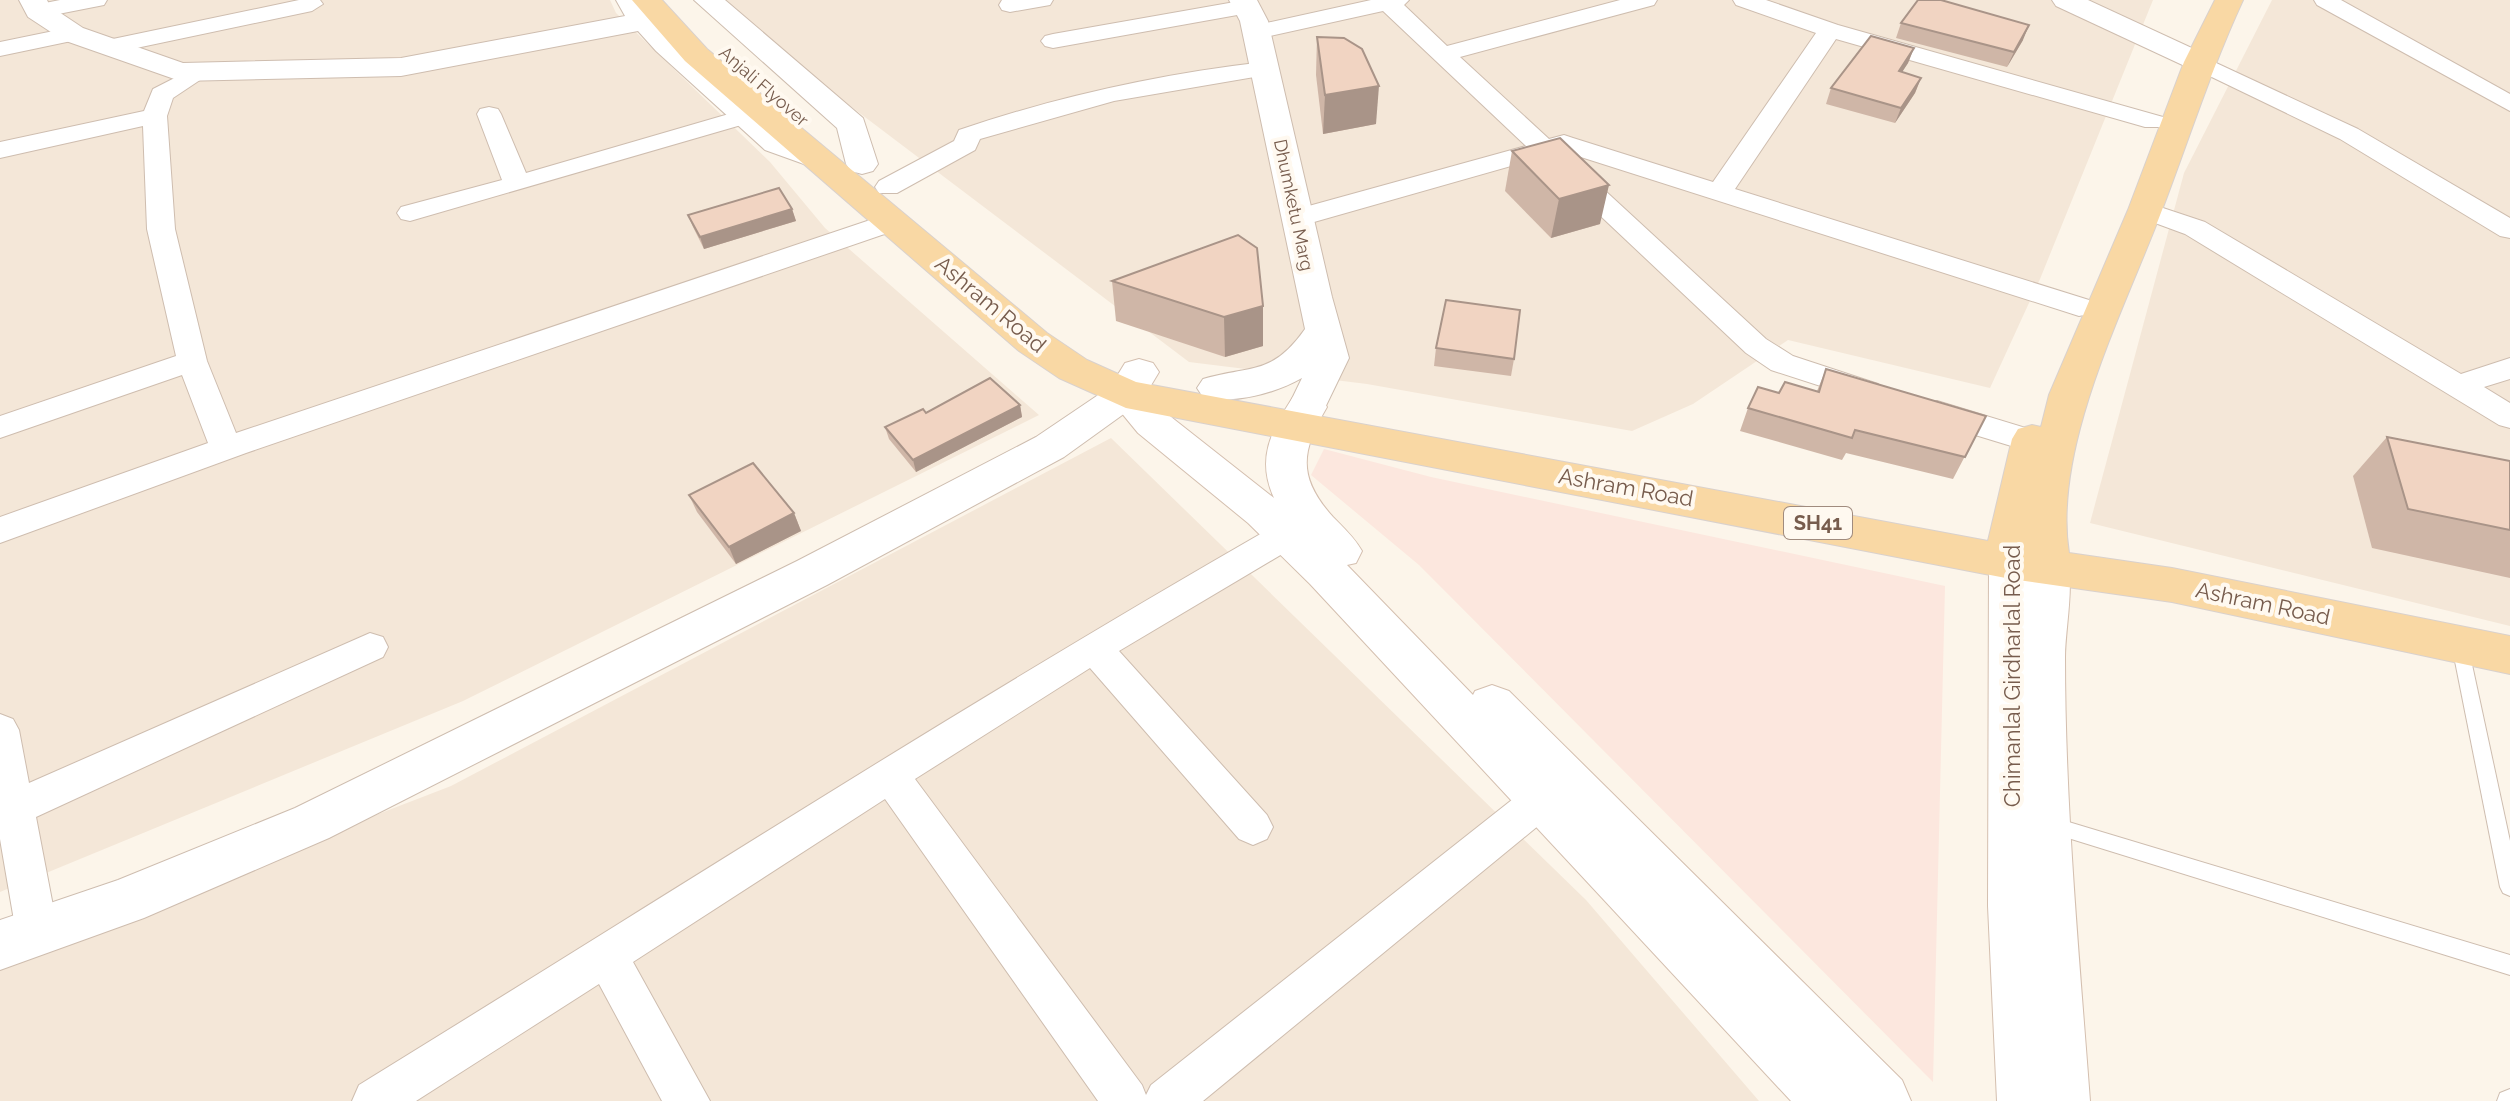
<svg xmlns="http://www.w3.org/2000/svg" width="2510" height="1101" viewBox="0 0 2510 1101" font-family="Raleway,sans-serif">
<rect width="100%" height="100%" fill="#fcf5ea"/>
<!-- residential -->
<g fill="#f4e7d8">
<polygon points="0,0 610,0 616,13 770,162 825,228 1039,415 463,701 0,892"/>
<polygon points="710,0 2153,0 2040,279 1990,388 1788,340 1693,404 1632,431 1367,384 1189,362"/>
<polygon points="2272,0 2510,0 2510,626 2090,523 2184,173"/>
<polygon points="1111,438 1586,900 1759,1101 0,1101 0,960 451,786"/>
</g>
<!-- commercial -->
<polygon fill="#fce7de" points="1324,449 1431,477 1945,586 1933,1082 1419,565 1311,475"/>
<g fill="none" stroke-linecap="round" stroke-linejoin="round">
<defs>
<g id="service">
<polygon points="2460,639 2466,641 2468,646 2510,841 2510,896 2503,893 2500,887 2452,646 2454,641"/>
<polygon points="2052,817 2510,955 2510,975 2052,833 2045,831 2043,825 2045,819"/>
<polygon points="2510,1089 2510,1101 2497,1101 2500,1093"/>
</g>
<g id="minor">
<polygon points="60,0 107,0 104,5 38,18 30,16 27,11 30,6"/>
<polygon points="299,0 320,0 323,4 312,11 108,54 100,52 96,47 100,42 108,40"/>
<polygon points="1002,0 1053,0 1050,5 1010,12 1002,10 999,5"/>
<polygon points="1246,0 1257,7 1254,12 1053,48 1045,46 1041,41 1045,36 1053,34"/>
<polygon points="1371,0 1409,0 1404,5 1447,46 1620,0 1657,0 1654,5 1460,57 1549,139 1564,135 1573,138 1713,182 1816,33 1736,5 1733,0 1766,0 1838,25 2163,117 2166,122 2163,127 2145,127 1836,39 1735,189 2089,300 2093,307 2089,314 2079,316 1562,151 1766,339 1793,356 1878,384 1882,391 1878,398 1867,401 1771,370 1746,353 1539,158 1307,224 1287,224 1284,218 1287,212 1526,146 1383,11 1256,39 1248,37 1244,32 1248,27"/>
<polygon points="2314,0 2341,0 2510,94 2510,111 2317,5"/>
<polygon points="73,27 81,29 85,34 81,39 0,56 0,42"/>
<polygon points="2199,55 2358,129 2510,218 2510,238 2500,236 2340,139 2191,67 2187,62 2191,57"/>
<path d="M 1264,62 L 1272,64 L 1276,69 L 1272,74 L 1114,101 L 980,139 L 975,150 L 897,193 L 879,193 L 875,187 L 879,181 L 954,141 L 959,130 C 1059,96 1160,74 1264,62 Z"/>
<polygon points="200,65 208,67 212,72 173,98 167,116 175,229 207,361 236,433 885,215 905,215 909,221 905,227 246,453 0,543 0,517 208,443 182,375 0,438 0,416 176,356 147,229 143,126 0,158 0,142 144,111 153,89"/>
<polygon points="489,107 498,109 501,114 526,173 746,109 755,111 758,116 755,121 410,221 401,219 397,213 401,207 502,180 477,114 480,109"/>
<polygon points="2145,202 2205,222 2461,374 2510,358 2510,379 2484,387 2510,403 2510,428 2499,425 2185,234 2136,216 2132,210 2136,204"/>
<polygon points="1937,401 2042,433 2047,441 2042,449 2031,452 1926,420 1921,412 1926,404"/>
<path d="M 1309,510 L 1321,513 L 1326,522 L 1321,531 L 1119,651 L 1267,815 L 1273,827 L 1267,839 L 1253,845 L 1239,839 L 1090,668 L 915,779 L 1142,1085 L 1146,1095 L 1151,1085 L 1527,788 L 1541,783 L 1555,788 L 1561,800 L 1555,812 L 1203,1101 L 1098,1101 L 885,799 L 633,962 L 710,1101 L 662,1101 L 599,984 L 416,1101 L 352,1101 L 359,1085 C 671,893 979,694 1297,513 Z"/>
<polygon points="370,633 383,637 388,647 383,657 36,817 58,932 52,946 37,952 22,946 16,932 0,839 0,714 13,719 19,730 29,783"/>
</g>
<g id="tertiary">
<polygon points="19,0 47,0 50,6 83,28 183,63 401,58 625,16 616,0 641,0 676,39 787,136 826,151 831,158 826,165 815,168 765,150 656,51 638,31 401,76 180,81 63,40 28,17"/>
<polygon points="694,0 725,0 863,118 878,164 873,171 862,174 851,171 846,164 837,128"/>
<path d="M 1229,0 L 1257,0 L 1268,21 L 1332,297 L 1349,358 L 1321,416 L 1307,420 L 1293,416 L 1288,407 L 1302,378 C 1276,393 1232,405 1203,397 L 1197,388 L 1203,379 C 1251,365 1272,376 1305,329 L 1240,21 Z"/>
<polygon points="2052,0 2088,0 2209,56 2214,62 2209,68 2199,71 2189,68 2056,6"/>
<polygon points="1126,381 1139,385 1145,394 1139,403 1064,457 827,585 329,838 144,918 0,970 0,920 118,880 295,808 797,561 1036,437 1113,385"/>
</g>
<g id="secondary">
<path d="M 1139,359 L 1153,363 L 1159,372 L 1147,392 L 1166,413 L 1274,498 C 1256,459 1271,431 1293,397 L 1307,393 L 1321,397 L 1327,407 C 1301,451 1297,477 1333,517 C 1344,528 1354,537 1362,551 L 1356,563 L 1347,565 L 1473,695 L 1475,691 L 1492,685 L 1509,691 L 1902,1080 L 1911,1101 L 1791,1101 L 1310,584 L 1248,523 L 1138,433 L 1106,394 L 1125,363 Z"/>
<path d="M 2011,545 L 2027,550 L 2031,559 L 2049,550 L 2065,555 C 2076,577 2065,629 2065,657 C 2065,805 2079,954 2090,1101 L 1997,1101 L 1988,906 L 1989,562 L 1995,550 Z"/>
</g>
<path id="primary" d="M 632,0 L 662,0 L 707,49 L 1047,333 L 1087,360 L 1136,382 L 1988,541 L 2012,439 L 2018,429 L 2032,425 L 2041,427 L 2049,395 L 2128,210 L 2184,62 L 2215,0 L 2243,0 C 2211,69 2189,139 2162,210 C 2125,308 2052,447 2069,553 L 2172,568 L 2510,636 L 2510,674 L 2172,602 L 2011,579 L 1126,408 L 1059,378 L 1019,351 L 685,61 Z"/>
</defs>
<!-- service casing -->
<use href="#service" stroke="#cebdaf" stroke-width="2"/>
<!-- minor casing -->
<use href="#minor" stroke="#cebdaf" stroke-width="2"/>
<!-- tertiary casing -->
<use href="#tertiary" stroke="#cebdaf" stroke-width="2"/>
<!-- secondary casing -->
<use href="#secondary" stroke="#d4bfaf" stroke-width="2"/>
<!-- primary casing -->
<use href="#primary" stroke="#d9d1cd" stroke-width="2"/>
<!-- service -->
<use href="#service" fill="#fff" fill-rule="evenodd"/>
<!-- minor -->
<use href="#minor" fill="#fff" fill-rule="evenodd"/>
<!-- tertiary -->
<use href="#tertiary" fill="#fff" fill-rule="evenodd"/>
<!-- secondary -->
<use href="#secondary" fill="#fff" fill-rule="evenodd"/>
<!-- primary -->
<use href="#primary" fill="#f9d8a4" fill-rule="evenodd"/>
</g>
<!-- wall -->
<g fill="#cfb6a7">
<polygon points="1901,23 2023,40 2007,67 1896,38"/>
<polygon points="1317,37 1376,124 1323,134 1316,75"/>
<polygon points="1914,48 1908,63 1902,72 1921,78 1915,93 1895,123 1826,104 1831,88"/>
<polygon points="1512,151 1600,224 1551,238 1505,191"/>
<polygon points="792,209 796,221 704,249 693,227 688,215"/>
<polygon points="1238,235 1263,346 1225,357 1116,321 1112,281"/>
<polygon points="1436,348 1514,359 1511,376 1434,366"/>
<polygon points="1826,369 1986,416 1953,479 1846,453 1842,460 1740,431 1748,408 1779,393 1817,391"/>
<polygon points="1020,405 1022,417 916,472 889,439 885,427 926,413"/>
<polygon points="2387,437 2510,461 2510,578 2372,548 2353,476"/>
<polygon points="689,495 794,513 801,531 736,564 697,512"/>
</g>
<!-- shaded-wall -->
<g fill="#a99488">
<polygon points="2029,25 2023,40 2007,67 2014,52"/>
<polygon points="1914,48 1908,63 1893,86 1899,71"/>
<polygon points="1921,78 1915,93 1895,123 1901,108"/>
<polygon points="1379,86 1376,124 1323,134 1325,95"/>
<polygon points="1609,185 1600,224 1551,238 1559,199"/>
<polygon points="792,209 796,221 704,249 700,237"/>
<polygon points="1263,306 1263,346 1225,357 1224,317"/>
<polygon points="1020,405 1022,417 916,472 913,460"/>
<polygon points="794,513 801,531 736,564 729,547"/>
</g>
<!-- building -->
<g fill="#f1d4c2" stroke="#a99488" stroke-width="2">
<polygon points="1918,0 1941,0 2029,25 2014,52 1901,23"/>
<polygon points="1871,36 1914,48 1899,71 1921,78 1901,108 1831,88"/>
<polygon points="1317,37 1344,38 1362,49 1379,86 1325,95"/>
<polygon points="1560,138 1609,185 1559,199 1512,151"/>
<polygon points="779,188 792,209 700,237 688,215"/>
<polygon points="1238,235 1257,248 1263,306 1224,317 1112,281"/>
<polygon points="1446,300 1520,310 1514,359 1436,348"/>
<polygon points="1826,369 1986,416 1965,457 1855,430 1852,438 1748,408 1758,387 1779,393 1785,382 1819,392"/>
<polygon points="990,378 1020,405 913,460 885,427 923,409 926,413"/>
<polygon points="2387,437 2510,461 2510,530 2408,509"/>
<polygon points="753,463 794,513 729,547 689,495"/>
</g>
<g text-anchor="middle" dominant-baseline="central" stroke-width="8" stroke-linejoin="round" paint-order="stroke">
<!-- far-street labels -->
<g font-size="18" fill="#775c4d" stroke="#fff9f0">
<text transform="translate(764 86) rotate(41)">Anjali Flyover</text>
<text transform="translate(1294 205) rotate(78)">Dhumketu Marg</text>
</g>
<!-- shield labels -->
<rect fill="#fff9f0" stroke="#a08b7e" stroke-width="2" x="1784" y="507" width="68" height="32" rx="6"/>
<g font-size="20" font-weight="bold" fill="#775c4d">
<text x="1818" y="523">SH41</text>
</g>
<!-- street labels -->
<g font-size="22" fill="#775c4d" stroke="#fff9f0">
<text transform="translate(991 304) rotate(40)">Ashram Road</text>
<text transform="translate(1626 487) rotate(10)">Ashram Road</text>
<text transform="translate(2263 603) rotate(12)">Ashram Road</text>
<text transform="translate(2012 676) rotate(-90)">Chimanlal Girdharlal Road</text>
</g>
</g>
</svg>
